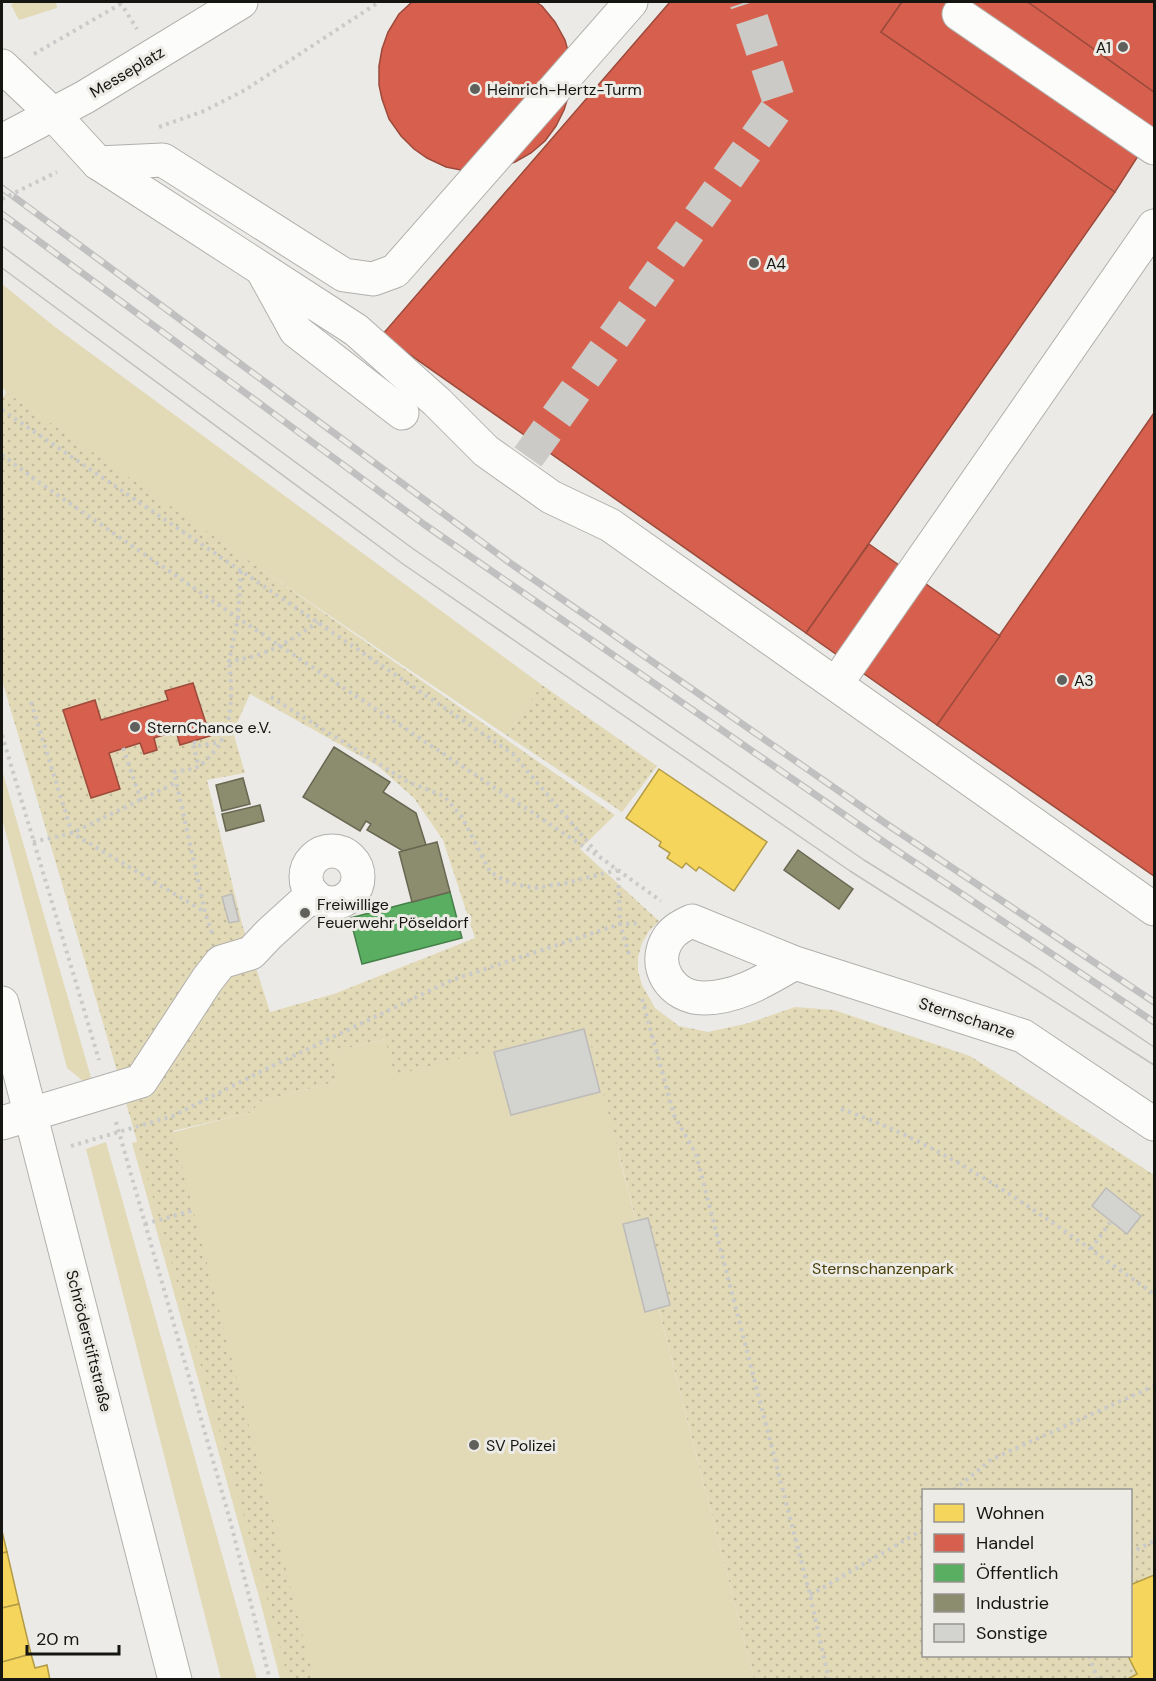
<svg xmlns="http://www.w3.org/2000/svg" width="1156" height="1681" viewBox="0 0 1156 1681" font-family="'DM Sans',sans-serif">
<defs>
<pattern id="park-dots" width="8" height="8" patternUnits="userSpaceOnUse" patternTransform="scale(1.5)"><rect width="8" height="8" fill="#e2d9b6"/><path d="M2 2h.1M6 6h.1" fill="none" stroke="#c1b99b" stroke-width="1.8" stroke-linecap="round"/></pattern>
</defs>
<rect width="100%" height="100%" fill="#ebeae7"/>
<!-- grass -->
<g fill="#e2d9b6">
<polygon points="14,2 56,2 57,8 19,20 11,5"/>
<polygon points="2,284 55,327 542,685 506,735 175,511 6,392 2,387"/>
<polygon points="2,770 92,1081 83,1081 67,1068 2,818"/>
<polygon points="591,945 619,1156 754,1679 280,1679 261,1604 132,1143 255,1111 254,1103 338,1081 330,1052 386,1039"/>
<polygon points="106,1142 257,1679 221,1679 86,1149"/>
</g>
<!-- park -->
<g fill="url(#park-dots)" fill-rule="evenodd">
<path d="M 6,392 L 615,815 L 580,849 L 659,921 L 649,931 L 642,943 L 638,957 L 638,971 L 642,985 L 655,1008 L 679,1026 L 708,1032 L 749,1023 L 795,1007 L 834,1010 L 970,1056 L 1154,1175 L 1154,1679 L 754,1679 L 586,1026 L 395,1075 L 385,1039 L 331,1052 L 338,1081 L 254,1103 L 256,1111 L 173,1131 L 314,1679 L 288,1679 L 269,1605 L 113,1057 L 2,680 L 2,400 ZM 250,694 L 378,766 L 414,798 L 443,840 L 475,938 L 334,994 L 270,1012 L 242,924 L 207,780 L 245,773 L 233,732 ZM 924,1490 L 1130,1490 L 1130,1656 L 924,1656 Z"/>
<polygon points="542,685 657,766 622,812 506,735"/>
</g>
<!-- homes -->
<g fill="#f6d55c" stroke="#b29b46" stroke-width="1.5">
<polygon points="659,769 767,842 734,891 699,867 696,871 686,863 682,868 667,858 670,853 659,846 661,842 626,818"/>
<polygon points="2,1531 7,1552 2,1553"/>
<polygon points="7,1552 19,1604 2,1608 2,1553"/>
<polygon points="1154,1575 1154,1680 1126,1680 1137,1674 1128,1656 1130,1656 1130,1585"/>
<polygon points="19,1604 31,1654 2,1662 2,1608"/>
<polygon points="31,1654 35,1668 47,1665 50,1680 2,1680 2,1662"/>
</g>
<!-- shops -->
<g fill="#d6604d" stroke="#9c4a3b" stroke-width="1.5">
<polygon points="412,2 536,2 542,6 555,22 565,40 570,58 569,94 564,110 556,126 545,141 531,153 515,162 498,168 466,171 446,167 427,158 414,149 401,136 389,119 382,99 379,85 379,66 382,49 388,32 399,14"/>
<polygon points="670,2 902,2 881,32 1115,192 806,633 382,335"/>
<polygon points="902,2 1028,2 1154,92 1154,131 1115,192 881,32"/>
<polygon points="1028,2 1154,2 1154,92"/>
<polygon points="1154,413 1154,876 937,725"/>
<polygon points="869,544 1000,636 937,725 806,633"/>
<polygon points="193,683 210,736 180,745 176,731 154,738 157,750 144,754 140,743 109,753 120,789 91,798 63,710 95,700 101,720 168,700 165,691"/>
</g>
<!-- public -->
<polygon fill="#5aae61" stroke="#458049" stroke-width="1.5" points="450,892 462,938 362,964 350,918"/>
<!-- industry -->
<g fill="#8c8c6e" stroke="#686852" stroke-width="1.5">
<polygon points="334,747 390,782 383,792 416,813 426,845 403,851 367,830 371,824 366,821 360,831 303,797"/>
<polygon points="243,778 250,804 222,811 216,785"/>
<polygon points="260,805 264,821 226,831 222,814"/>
<polygon points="437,842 450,892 412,902 399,852"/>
<polygon points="798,850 853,889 839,909 784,870"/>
</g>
<!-- building -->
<g fill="#d3d3d0" stroke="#bcbbb9" stroke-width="1.5">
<polygon points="232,894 239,921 229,923 222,897"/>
<polygon points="584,1029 600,1092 511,1115 494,1052"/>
<polygon points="1106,1188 1141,1216 1127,1234 1092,1206"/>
<polygon points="648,1218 670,1305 645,1312 623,1224"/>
</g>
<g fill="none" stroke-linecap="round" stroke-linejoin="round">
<!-- minor-tunnel -->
<polyline stroke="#cbcac7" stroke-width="33" stroke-dasharray="33 16" stroke-linecap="butt" points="528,457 780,104 746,2"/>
<defs>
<g id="minor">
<polyline points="959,14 1154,148"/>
<polyline points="2,66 53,114 98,163 356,330 437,402 486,451 551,497 610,525 1154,909"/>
<polyline points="98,163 163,160 344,275 373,279 395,271 631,2"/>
<polyline points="264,273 296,331 402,413"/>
<polyline points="836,684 1154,226"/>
<circle cx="332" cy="877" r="26"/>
<path d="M 795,963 C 767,979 738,998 704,998 C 671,998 650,965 669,937 C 675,929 683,925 692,921 L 795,963 L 1023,1036 L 1154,1124"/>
<polyline points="2,1123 141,1081 207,980 221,962 251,953 269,934 313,894"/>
</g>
<g id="major">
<polyline points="2,141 85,97 241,2"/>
<polyline points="2,1003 175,1680"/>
</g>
</defs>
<!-- minor casing -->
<use href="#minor" stroke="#b1b0ad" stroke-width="35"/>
<!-- major casing -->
<use href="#major" stroke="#b1b0ad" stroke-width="35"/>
<!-- path -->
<g stroke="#cacaca" stroke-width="4" stroke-dasharray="3 4.5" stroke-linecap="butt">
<polyline points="120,2 137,29"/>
<polyline points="34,54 124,2"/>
<polyline points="159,127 204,111 245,90 379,2"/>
<polyline points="2,410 513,754 597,853"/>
<polyline points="2,455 37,481 238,618 601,858 661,901"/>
<path d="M 241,571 L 238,618 L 229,661 C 263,658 290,641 318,622"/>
<polyline points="271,697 408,782 444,796 462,817 490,872 510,883 534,888 566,883 617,870"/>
<polyline points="31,702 72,833 205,912"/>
<polyline points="2,735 99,1060"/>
<polyline points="194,741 196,746 221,742"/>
<polyline points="193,745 199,767"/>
<polyline points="123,748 141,800"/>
<polyline points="33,842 72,833 175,783"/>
<polyline points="618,870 620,924 629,954"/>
<path d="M 212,933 L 205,912 L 174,772 C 182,770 191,770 197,767 C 201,766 205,761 208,758 C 234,735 233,693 229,661"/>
<polyline points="642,999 674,1115 696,1154 810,1595 829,1680"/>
<path d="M 841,1109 C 956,1148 1055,1225 1154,1294"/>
<polyline points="116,1122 230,1520 270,1680"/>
<polyline points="71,1146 173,1116 264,1070 452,980 620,924 640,923"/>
<polyline points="145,1224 194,1210"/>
<polyline points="1091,1249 1111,1221"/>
<polyline points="954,1490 992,1459 1154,1386"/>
<polyline points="1130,1553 1154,1541"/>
<polyline points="810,1595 924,1529"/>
<polyline points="1089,1656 1098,1680"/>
</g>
<!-- minor -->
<use href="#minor" stroke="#fcfcfb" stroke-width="33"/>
<!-- major -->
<use href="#major" stroke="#fcfcfb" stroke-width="33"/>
<!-- tram -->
<g stroke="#c0c0c0" stroke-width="1.5">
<polyline points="2,246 412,548 864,860 1037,968 1154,1047"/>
<polyline points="2,268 403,564 850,871 1154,1065"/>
</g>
<defs>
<g id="rail">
<polyline points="2,188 513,565 888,825 1154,1002"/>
<polyline points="2,214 425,525 878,838 1154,1022"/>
</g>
</defs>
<!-- rail casing -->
<use href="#rail" stroke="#c0c0c0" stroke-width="7"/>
<!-- rail -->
<use href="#rail" stroke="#edebe5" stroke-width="4.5" stroke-dasharray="14" stroke-linecap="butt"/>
<!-- path-bridge -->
<polyline stroke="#cacaca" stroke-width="4" stroke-dasharray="3 4.5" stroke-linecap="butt" points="2,199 57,172"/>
</g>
<!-- markers -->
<g fill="#60605d" stroke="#edebe5" stroke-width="2">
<circle cx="1123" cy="47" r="6"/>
<circle cx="475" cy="89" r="6"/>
<circle cx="754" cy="263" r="6"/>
<circle cx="1062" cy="680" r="6"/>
<circle cx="135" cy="727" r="6"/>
<circle cx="305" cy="913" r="6"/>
<circle cx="474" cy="1445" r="6"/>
</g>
<g text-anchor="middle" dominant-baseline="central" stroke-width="6" stroke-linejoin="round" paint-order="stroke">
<!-- poi labels -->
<g font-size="16" fill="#151512" stroke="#edebe5" text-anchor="start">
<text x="1111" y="47" text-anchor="end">A1</text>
<text x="487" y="89">Heinrich-Hertz-Turm</text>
<text x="766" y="263">A4</text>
<text x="1074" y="680">A3</text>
<text x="147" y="727">SternChance e.V.</text>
<text x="317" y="904">Freiwillige<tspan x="317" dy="18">Feuerwehr Pöseldorf</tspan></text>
<text x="486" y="1445">SV Polizei</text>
</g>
<!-- street labels -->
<g font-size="16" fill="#151512" stroke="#edebe5">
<text transform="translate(127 72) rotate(-31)">Messeplatz</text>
<text transform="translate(967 1018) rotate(18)">Sternschanze</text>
<text transform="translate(89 1341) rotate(76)">Schröderstiftstraße</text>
</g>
<!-- park labels -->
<g font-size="16" fill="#493e07" stroke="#edebe5">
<text x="883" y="1268">Sternschanzenpark</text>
</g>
</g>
<!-- border -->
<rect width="1156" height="1681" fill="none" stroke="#151512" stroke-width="6"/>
<!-- legend -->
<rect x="922" y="1489" width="210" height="168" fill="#edebe5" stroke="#979591" stroke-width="1.5"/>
<rect x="934" y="1504" width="30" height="18" fill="#f6d55c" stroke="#979591" stroke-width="1.5"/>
<text x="976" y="1519" font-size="18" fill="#151512">Wohnen</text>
<rect x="934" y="1534" width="30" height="18" fill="#d6604d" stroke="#979591" stroke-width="1.5"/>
<text x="976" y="1549" font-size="18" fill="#151512">Handel</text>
<rect x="934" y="1564" width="30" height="18" fill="#5aae61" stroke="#979591" stroke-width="1.5"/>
<text x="976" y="1579" font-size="18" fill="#151512">Öffentlich</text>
<rect x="934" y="1594" width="30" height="18" fill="#8c8c6e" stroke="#979591" stroke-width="1.5"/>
<text x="976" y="1609" font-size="18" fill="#151512">Industrie</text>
<rect x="934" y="1624" width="30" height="18" fill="#d3d3d0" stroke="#979591" stroke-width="1.5"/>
<text x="976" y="1639" font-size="18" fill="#151512">Sonstige</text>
<!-- scale -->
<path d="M27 1645v9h92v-9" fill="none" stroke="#151512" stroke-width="3"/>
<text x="36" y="1645" font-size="18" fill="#151512" stroke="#edebe5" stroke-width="4.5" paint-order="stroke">20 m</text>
</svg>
